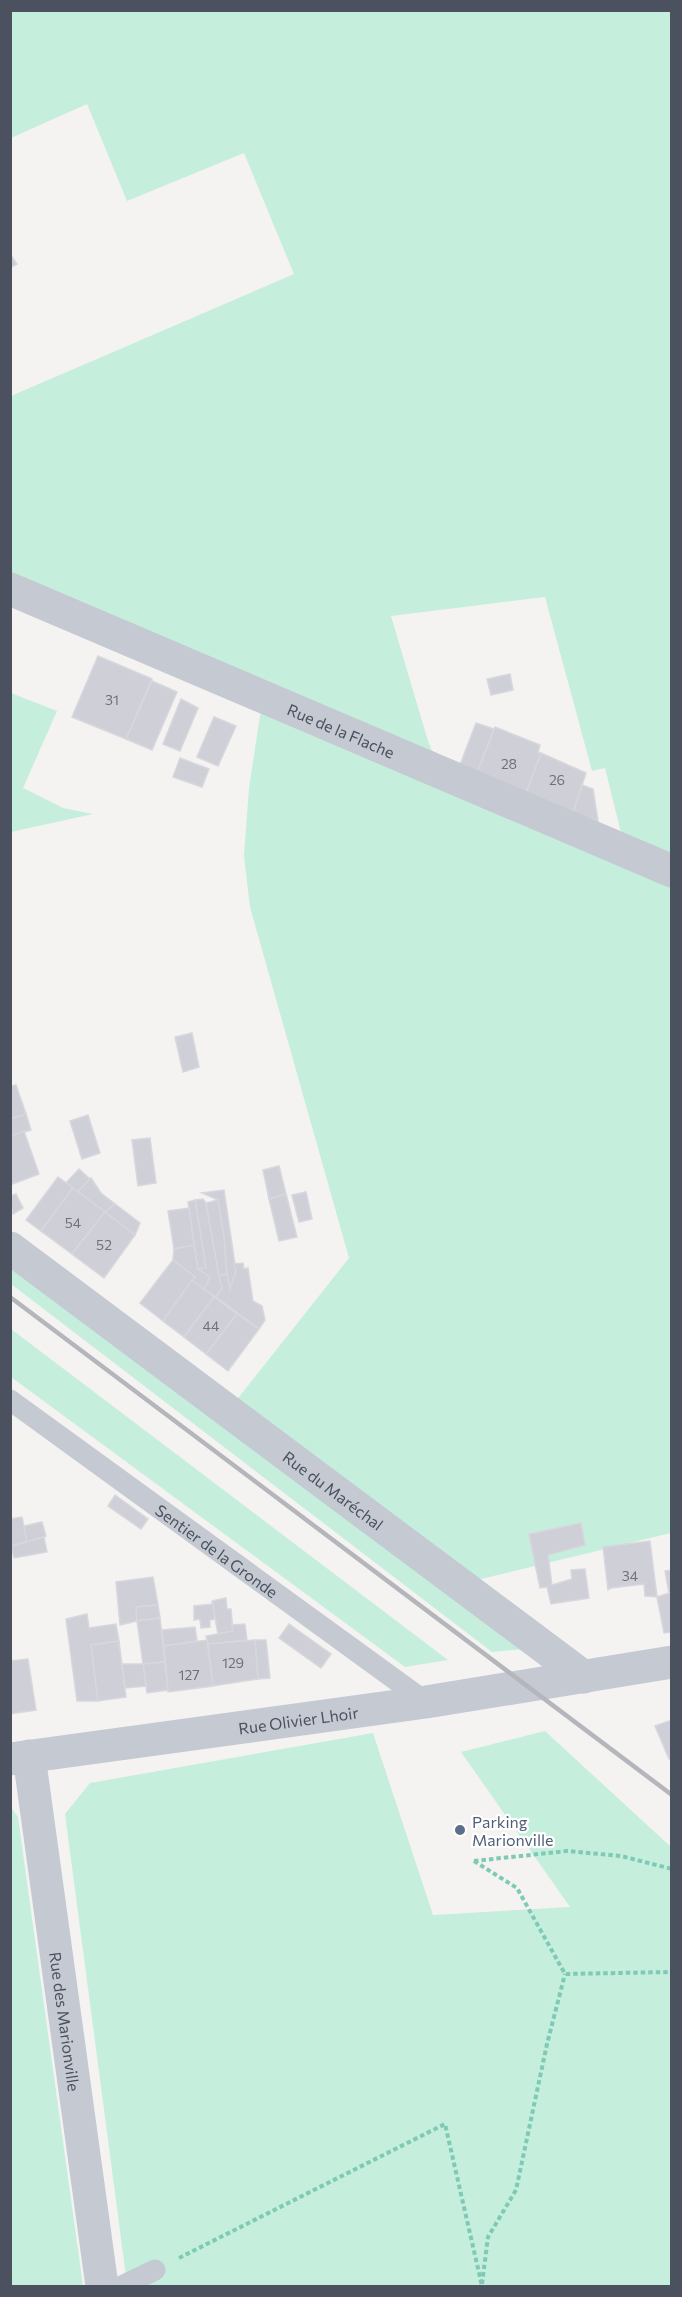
<svg xmlns="http://www.w3.org/2000/svg" width="682" height="2297" viewBox="0 0 682 2297" font-family="Commissioner,sans-serif">
<rect width="100%" height="100%" fill="#f4f3f2"/>
<!-- green -->
<g fill="#c5eedd">
<polygon points="11,11 671,11 671,858 622,837 605,768 592,771 545,597 391,616 428,741 436,761 11,573 11,396 294,274 244,153 127,201 87,104 11,138"/>
<polygon points="11,693 57,711 23,788 63,808 93,814 11,832"/>
<polygon points="261,709 671,884 671,1533 473,1581 235,1402 349,1258 250,907 244,856 249,788"/>
<polygon points="10,1261 525,1649 492,1652 11,1284"/>
<polygon points="11,1329 448,1660 405,1667 11,1377"/>
<polygon points="545,1731 671,1847 671,2286 122,2286 127,2284 65,1814 90,1783 373,1733 433,1915 570,1907 461,1752"/>
<polygon points="10,1806 18,1817 83,2286 11,2286"/>
</g>
<!-- building -->
<g fill="#cfd0d7" stroke="#d7d7dd" stroke-width="1.5">
<polygon points="10,254 17,264 10,268"/>
<polygon points="98,656 152,679 126,739 72,717"/>
<polygon points="510,674 513,690 491,695 487,679"/>
<polygon points="152,681 177,692 152,750 126,739"/>
<polygon points="181,699 198,708 180,751 163,744"/>
<polygon points="214,717 236,726 218,766 197,757"/>
<polygon points="476,723 494,729 477,773 460,765"/>
<polygon points="495,727 540,745 538,752 541,753 526,793 477,773"/>
<polygon points="541,753 586,773 573,813 526,793"/>
<polygon points="180,758 209,769 202,787 173,777"/>
<polygon points="582,785 593,789 598,821 573,813"/>
<polygon points="192,1033 199,1067 183,1072 175,1037"/>
<polygon points="10,1082 12,1086 16,1085 26,1114 10,1119"/>
<polygon points="26,1114 31,1130 10,1136 10,1119"/>
<polygon points="88,1115 100,1153 82,1159 70,1121"/>
<polygon points="24,1131 39,1174 10,1185 10,1136"/>
<polygon points="150,1138 156,1183 138,1186 132,1140"/>
<polygon points="279,1166 286,1194 269,1199 263,1170"/>
<polygon points="79,1169 90,1179 78,1192 66,1183"/>
<polygon points="58,1177 73,1188 41,1231 26,1220"/>
<polygon points="91,1178 101,1193 115,1204 105,1212 78,1192"/>
<polygon points="73,1188 105,1212 72,1254 41,1231"/>
<polygon points="224,1190 236,1271 230,1289 227,1274 224,1237 218,1200 202,1193"/>
<polygon points="306,1192 312,1219 299,1222 292,1195"/>
<polygon points="16,1194 23,1208 13,1214 10,1196"/>
<polygon points="286,1194 297,1237 279,1241 269,1199"/>
<polygon points="203,1199 206,1203 222,1288 216,1297 204,1289 210,1277 198,1269 206,1268 195,1200"/>
<polygon points="195,1200 206,1268 198,1269 188,1202"/>
<polygon points="218,1200 224,1237 227,1274 219,1276 206,1203"/>
<polygon points="115,1204 140,1223 135,1235 105,1212"/>
<polygon points="189,1208 194,1245 174,1249 168,1211"/>
<polygon points="105,1212 135,1235 104,1278 72,1254"/>
<polygon points="194,1245 198,1269 210,1277 204,1289 192,1280 195,1277 173,1260 174,1249"/>
<polygon points="173,1260 195,1277 163,1321 140,1303"/>
<polygon points="243,1263 244,1269 248,1268 253,1301 262,1306 265,1320 259,1329 216,1297 222,1288 219,1276 227,1274 230,1289 236,1271 234,1264"/>
<polygon points="192,1280 214,1297 184,1337 163,1321"/>
<polygon points="214,1297 237,1314 206,1354 184,1337"/>
<polygon points="237,1314 259,1329 228,1371 206,1354"/>
<polygon points="115,1495 148,1519 141,1529 108,1506"/>
<polygon points="22,1517 27,1542 10,1546 10,1519"/>
<polygon points="42,1522 46,1536 27,1542 24,1526"/>
<polygon points="581,1523 585,1545 548,1555 552,1585 572,1579 571,1570 585,1569 589,1598 551,1604 547,1587 540,1588 529,1534"/>
<polygon points="44,1537 47,1552 14,1558 11,1546"/>
<polygon points="650,1541 657,1597 645,1596 644,1584 611,1588 608,1590 603,1547"/>
<polygon points="672,1570 672,1593 669,1593 665,1571"/>
<polygon points="153,1577 158,1605 136,1607 137,1621 120,1625 116,1582"/>
<polygon points="669,1593 672,1593 672,1632 664,1633 657,1597"/>
<polygon points="226,1598 227,1609 231,1609 233,1631 218,1634 212,1601"/>
<polygon points="213,1604 215,1619 210,1620 210,1627 201,1628 200,1619 194,1620 194,1606"/>
<polygon points="158,1605 160,1618 137,1621 136,1607"/>
<polygon points="87,1614 89,1628 116,1624 119,1641 91,1645 98,1701 77,1701 66,1619"/>
<polygon points="160,1618 165,1662 143,1664 137,1621"/>
<polygon points="245,1624 247,1640 208,1644 206,1636 233,1631 232,1625"/>
<polygon points="289,1624 331,1654 321,1668 279,1638"/>
<polygon points="195,1627 197,1641 164,1646 162,1630"/>
<polygon points="207,1640 213,1686 168,1692 164,1646"/>
<polygon points="255,1640 266,1640 270,1678 258,1679"/>
<polygon points="255,1640 258,1679 213,1686 208,1644"/>
<polygon points="119,1641 126,1697 98,1701 91,1645"/>
<polygon points="28,1659 36,1710 10,1714 10,1661"/>
<polygon points="165,1662 168,1690 147,1693 143,1664"/>
<polygon points="122,1664 143,1664 146,1686 125,1688"/>
<polygon points="672,1720 672,1758 669,1759 655,1726"/>
</g>
<g fill="none" stroke-linecap="round" stroke-linejoin="round">
<!-- path -->
<g stroke="#7fcab5" stroke-width="4" stroke-dasharray="4.5 3" stroke-linecap="butt">
<polyline points="474,1861 517,1888 565,1974 672,1972"/>
<polyline points="474,1861 567,1851 621,1856 672,1869"/>
<polyline points="179,2258 445,2124 482,2286"/>
<polyline points="482,2284 488,2237 516,2190 547,2044 565,1974"/>
</g>
<!-- service -->
<g stroke="#c4c9d2" stroke-width="21">
<path id="s1" d="M 10,1400 L 426,1702"/>
<polyline points="122,2286 155,2270"/>
</g>
<!-- minor -->
<g stroke="#c4c9d2" stroke-width="33">
<path id="s2" d="M 10,589 L 672,871"/>
<path id="s3" d="M 10,1248 L 584,1677"/>
</g>
<!-- tertiary -->
<g stroke="#c4c9d2" stroke-width="33">
<path id="s4" d="M 29,1756 L 102,2286"/>
<path id="s5" d="M 10,1759 L 426,1702 L 672,1662"/>
</g>
<!-- rail -->
<polyline stroke="#b5b6bc" stroke-width="4.5" points="10,1297 672,1795"/>
</g>
<!-- markers -->
<circle fill="#5c6f8a" stroke="#fff" stroke-width="2" cx="460" cy="1830" r="6"/>
<g text-anchor="middle" dominant-baseline="central" stroke-width="4.5" stroke-linejoin="round" paint-order="stroke">
<!-- number labels -->
<g font-size="14" fill="#6c717d">
<text x="112" y="699">31</text>
<text x="509" y="763">28</text>
<text x="557" y="779">26</text>
<text x="73" y="1222">54</text>
<text x="104" y="1244">52</text>
<text x="211" y="1325">44</text>
<text x="630" y="1575">34</text>
<text x="233" y="1662">129</text>
<text x="189" y="1674">127</text>
</g>
<!-- street labels -->
<g font-size="16" fill="#4b515f" stroke="#fff">
<text stroke="none"><textPath href="#s2" startOffset="360">Rue de la Flache</textPath></text>
<text stroke="none"><textPath href="#s3" startOffset="404">Rue du Maréchal</textPath></text>
<text stroke="none"><textPath href="#s1" startOffset="256">Sentier de la Gronde</textPath></text>
<text stroke="none"><textPath href="#s5" startOffset="291">Rue Olivier Lhoir</textPath></text>
<text stroke="none"><textPath href="#s4" startOffset="268">Rue des Marionville</textPath></text>
</g>
<!-- service labels -->
<g font-size="16" fill="#4e5e75" stroke="#fff" text-anchor="start">
<text x="472" y="1821">Parking<tspan x="472" dy="18">Marionville</tspan></text>
</g>
</g>
<!-- border -->
<rect width="682" height="2297" fill="none" stroke="#4b515f" stroke-width="24"/>
</svg>
